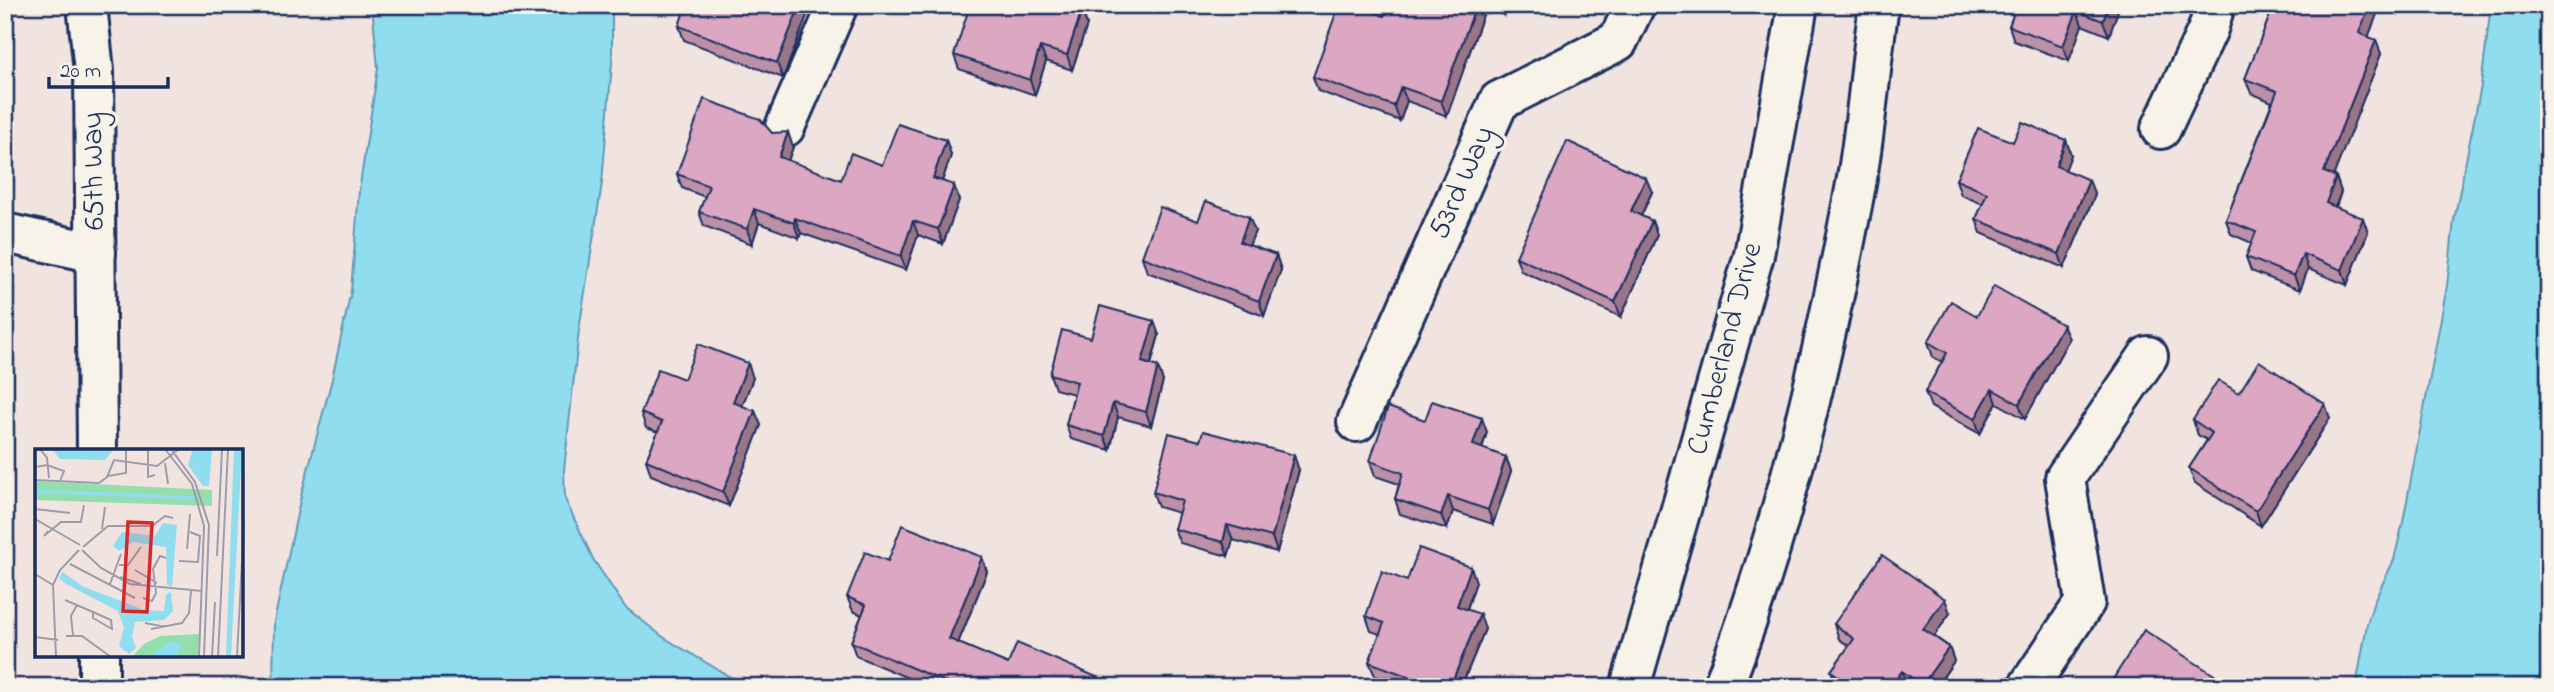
<svg xmlns="http://www.w3.org/2000/svg" width="2554" height="692" viewBox="0 0 2554 692" font-family="'Indie Flower',sans-serif">
<rect width="100%" height="100%" fill="#f1e4e0"/>
<filter id="ink" filterUnits="userSpaceOnUse"><feTurbulence type="fractalNoise" baseFrequency=".0143" numOctaves="2"/><feDisplacementMap in="SourceGraphic" scale="14" xChannelSelector="R" yChannelSelector="G"/><feConvolveMatrix kernelMatrix="1 2 1 2 8 2 1 2 1" color-interpolation-filters="sRGB"/></filter>
<g filter="url(#ink)">
<!-- water -->
<g fill="#90ddf0" stroke="#6197b6" stroke-width="2">
<polygon points="372,5 612,5 612,63 602,183 579,330 564,470 565,499 593,559 625,607 663,637 747,687 273,687 274,622 301,496 332,379 351,291 359,191 378,68"/>
<polygon points="2491,5 2549,5 2549,687 2356,687 2367,624 2374,601 2394,560 2403,522 2447,286 2454,220 2481,86"/>
</g>
<g fill="none" stroke-linecap="round" stroke-linejoin="round">
<defs>
<g id="minor">
<polyline points="87,5 94,71 97,450"/>
<polyline points="785,127 838,5"/>
<polyline points="2161,129 2208,29 2215,5"/>
<polyline points="5,233 96,253"/>
<polyline points="1357,422 1499,101 1618,41 1635,5"/>
<polyline points="99,655 99,687"/>
<polyline points="1630,687 1754,255 1798,5"/>
<path d="M 1723,687 C 1783,531 1823,358 1854,195 C 1866,133 1870,68 1879,5"/>
<polyline points="2028,687 2085,602 2065,478 2148,356"/>
</g>
</defs>
<!-- minor casing -->
<use href="#minor" stroke="#1b2f5e" stroke-width="44"/>
<!-- minor -->
<use href="#minor" stroke="#f7f3e8" stroke-width="38"/>
</g>
<!-- wall -->
<g fill="#bc90a7" stroke="#1b2f5e" stroke-width="2">
<polygon points="811,5 783,78 684,40 679,26"/>
<polygon points="1072,5 1072,7 1082,10 1087,25 1072,70 1046,61 1035,95 959,69 954,55"/>
<polygon points="1388,5 1507,5 1504,15 1485,9 1447,116 1407,101 1400,121 1318,91 1313,77 1384,16"/>
<polygon points="2017,5 2120,5 2109,36 2082,25 2069,61 2014,41 2009,26"/>
<polygon points="2274,5 2378,5 2379,9 2368,37 2376,40 2381,54 2333,176 2336,177 2341,192 2336,207 2368,232 2347,285 2308,269 2300,290 2251,271 2246,257 2252,243 2231,234 2226,220 2272,102 2251,93 2245,79"/>
<polygon points="772,133 793,147 788,161 841,180 946,140 951,155 942,181 959,200 943,244 918,235 906,270 801,233 799,238 759,223 752,244 704,226 699,212 705,197 682,188 677,174"/>
<polygon points="2066,140 2071,155 2065,170 2095,195 2064,268 1981,233 1976,219 1983,204 1961,195 1956,180 2013,142"/>
<polygon points="1652,192 1641,216 1652,221 1657,235 1621,317 1521,271 1516,257"/>
<polygon points="1198,221 1255,231 1249,245 1276,255 1281,270 1264,316 1147,272 1142,257"/>
<polygon points="1977,316 2069,339 2025,419 1997,403 1980,434 1931,407 1925,392 1942,362 1933,357 1928,342"/>
<polygon points="1159,335 1151,365 1163,381 1151,426 1118,417 1110,450 1071,439 1066,425 1074,394 1055,389 1050,374 1091,338"/>
<polygon points="753,378 742,406 761,425 729,506 651,475 646,460 658,432 646,428 641,413 684,379"/>
<polygon points="2239,393 2330,418 2261,526 2195,483 2189,468 2207,440 2198,435 2193,420"/>
<polygon points="1425,420 1487,432 1482,449 1506,457 1511,471 1493,524 1453,511 1447,529 1400,514 1395,499 1399,484 1375,476 1370,461"/>
<polygon points="1299,470 1277,552 1233,540 1228,556 1180,543 1174,529 1179,513 1158,507 1153,492"/>
<polygon points="982,557 987,572 958,643 1008,664 1099,678 1102,687 929,687 856,656 851,642 862,615 853,611 847,597 888,561"/>
<polygon points="1407,581 1476,582 1467,609 1485,629 1461,687 1403,687 1375,676 1369,662 1380,634 1371,631 1366,616"/>
<polygon points="1950,613 1934,636 1949,647 1954,661 1936,687 1910,687 1907,685 1906,687 1839,687 1837,685 1831,671 1849,646 1839,639 1834,624"/>
</g>
<!-- shaded-wall -->
<g fill="#997588" stroke="#1b2f5e" stroke-width="2">
<polygon points="800,5 811,5 783,78 777,63"/>
<polygon points="1476,5 1484,5 1485,9 1447,116 1441,101"/>
<polygon points="1501,5 1507,5 1504,15"/>
<polygon points="2109,5 2120,5 2109,36 2103,21"/>
<polygon points="2370,5 2378,5 2379,9 2364,48 2359,33"/>
<polygon points="1082,10 1087,25 1072,70 1067,55"/>
<polygon points="2077,11 2082,25 2069,61 2063,46"/>
<polygon points="2376,40 2381,54 2329,187 2324,172"/>
<polygon points="1040,47 1046,61 1035,95 1030,80"/>
<polygon points="1401,87 1407,101 1400,121 1394,106"/>
<polygon points="788,132 793,147 784,172 779,157"/>
<polygon points="946,140 951,155 938,193 933,178"/>
<polygon points="2066,140 2071,155 2061,181 2056,166"/>
<polygon points="2336,177 2341,192 2331,217 2326,203"/>
<polygon points="1646,178 1652,192 1636,226 1631,211"/>
<polygon points="2089,180 2095,195 2064,268 2059,254"/>
<polygon points="954,185 959,200 943,244 938,229"/>
<polygon points="754,209 759,223 752,244 747,229"/>
<polygon points="1249,217 1255,231 1245,256 1240,242"/>
<polygon points="795,218 801,233 799,238 794,223"/>
<polygon points="2363,218 2368,232 2347,285 2342,270"/>
<polygon points="913,221 918,235 906,270 901,256"/>
<polygon points="1652,221 1657,235 1621,317 1615,302"/>
<polygon points="2303,254 2308,269 2300,290 2294,276"/>
<polygon points="1276,255 1281,270 1264,316 1259,301"/>
<polygon points="1154,321 1159,335 1147,377 1142,362"/>
<polygon points="2063,325 2069,339 2025,419 2019,404"/>
<polygon points="6,332 11,346 5,386 5,338"/>
<polygon points="748,363 753,378 738,417 733,402"/>
<polygon points="1158,367 1163,381 1151,426 1146,412"/>
<polygon points="1992,389 1997,403 1980,434 1975,419"/>
<polygon points="1113,403 1118,417 1110,450 1104,436"/>
<polygon points="2325,404 2330,418 2261,526 2256,511"/>
<polygon points="755,411 761,425 729,506 723,492"/>
<polygon points="1482,418 1487,432 1478,460 1473,445"/>
<polygon points="1294,455 1299,470 1277,552 1272,537"/>
<polygon points="1506,457 1511,471 1493,524 1488,510"/>
<polygon points="1448,496 1453,511 1447,529 1441,515"/>
<polygon points="1227,525 1233,540 1228,556 1223,542"/>
<polygon points="982,557 987,572 954,653 949,639"/>
<polygon points="1471,567 1476,582 1463,620 1457,606"/>
<polygon points="1945,599 1950,613 1929,644 1923,629"/>
<polygon points="1480,614 1485,629 1461,687 1450,687"/>
<polygon points="1949,647 1954,661 1936,687 1923,687 1922,685"/>
<polygon points="1902,671 1907,685 1906,687 1890,687"/>
<polygon points="1099,678 1102,687 1095,687"/>
<polygon points="2219,678 2222,687 2213,687"/>
</g>
<!-- building -->
<g fill="#dba7c2" stroke="#1b2f5e" stroke-width="2">
<polygon points="686,5 800,5 777,63 679,26"/>
<polygon points="970,5 1066,5 1082,10 1067,55 1040,47 1030,80 954,55"/>
<polygon points="1339,5 1356,5 1384,16 1388,5 1476,5 1441,101 1401,87 1394,106 1313,77"/>
<polygon points="2017,5 2109,5 2103,21 2077,11 2063,46 2009,26"/>
<polygon points="2274,5 2370,5 2359,33 2376,40 2324,172 2336,177 2326,203 2363,218 2342,270 2303,254 2294,276 2246,257 2256,232 2226,220 2277,91 2245,79"/>
<polygon points="704,99 760,119 772,133 788,132 779,157 841,180 851,153 882,165 898,124 946,140 933,178 954,185 938,229 913,221 901,256 795,218 794,223 754,209 747,229 699,212 709,186 677,174"/>
<polygon points="2022,122 2066,140 2056,166 2089,180 2059,254 1976,219 1987,193 1956,180 1978,128 2013,142"/>
<polygon points="1567,141 1646,178 1631,211 1652,221 1615,302 1516,257"/>
<polygon points="1206,201 1249,217 1240,242 1276,255 1259,301 1142,257 1160,207 1198,221"/>
<polygon points="1994,286 2063,325 2019,404 1992,389 1975,419 1925,392 1947,353 1928,342 1951,301 1977,316"/>
<polygon points="1100,306 1154,321 1142,362 1158,367 1146,412 1113,403 1104,436 1066,425 1077,382 1050,374 1062,330 1091,338"/>
<polygon points="698,344 748,363 733,402 755,411 723,492 646,460 662,422 641,413 658,369 684,379"/>
<polygon points="2259,361 2325,404 2256,511 2189,468 2212,433 2193,420 2218,380 2239,393"/>
<polygon points="1432,401 1482,418 1473,445 1506,457 1488,510 1448,496 1441,515 1395,499 1403,473 1370,461 1388,407 1425,420"/>
<polygon points="1203,431 1294,455 1272,537 1227,525 1223,542 1174,529 1182,501 1153,492 1169,433 1200,441"/>
<polygon points="902,525 982,557 949,639 1008,664 1017,643 1099,678 1095,687 957,687 851,642 866,605 847,597 865,552 888,561"/>
<polygon points="1419,548 1471,567 1457,606 1480,614 1450,687 1437,687 1369,662 1384,623 1366,616 1382,571 1407,581"/>
<polygon points="1882,555 1945,599 1923,629 1949,647 1922,685 1902,671 1890,687 1854,687 1831,671 1854,639 1834,624"/>
<polygon points="2144,630 2219,678 2213,687 2108,687"/>
<polygon points="1272,679 1290,687 1268,687"/>
</g>
</g>
<g text-anchor="middle" dominant-baseline="central" stroke-width="7" stroke-linejoin="round" paint-order="stroke">
<!-- street labels -->
<g font-size="30" fill="#1b2f5e" stroke="#f7f3e8">
<text transform="translate(95 171) rotate(-91)">65th Way</text>
<text transform="translate(1463 183) rotate(-66)">53rd Way</text>
<text transform="translate(1726 349) rotate(-75)">Cumberland Drive</text>
</g>
</g>
<!-- overview -->
<g transform="translate(35 449)">
<rect width="208" height="208" fill="#f1e4e0"/>
<path d="M 0,32 L 177,41 L 177,57 L 0,51 ZM 164,185 L 163,208 L 97,208 L 109,195 L 125,187 Z" fill="#94ddad"/>
<path d="M 17,0 L 79,0 L 70,11 L 25,10 ZM 158,0 L 177,0 L 174,37 L 168,37 L 153,16 ZM 199,0 L 207,0 L 196,208 L 191,208 ZM 128,74 L 142,76 L 137,138 L 132,136 L 131,98 L 98,93 L 84,102 L 78,97 L 87,83 L 120,87 ZM 28,123 L 47,137 L 109,161 L 129,162 L 131,145 L 136,143 L 138,162 L 129,171 L 100,173 L 97,188 L 101,199 L 94,205 L 84,197 L 89,178 L 83,162 L 31,135 L 24,129 ZM 135,192 L 147,195 L 141,208 L 115,208 Z" fill="#90ddf0"/>
<path fill="none" stroke="#90ddf0" stroke-width="3.5" d="M 0,42 L 160,49"/>
<path fill="none" stroke="#9b9cac" stroke-width="2" d="M 5,0 L 12,9 L 14,29M 130,0 L 157,35 L 169,77 L 164,208M 136,0 L 160,33 L 174,76 L 169,208M 113,2 L 113,28 L 120,26M 130,14 L 133,35M 0,18 L 12,16 L 29,22 L 25,32M 73,27 L 91,24 L 91,0M 0,31 L 64,34 L 72,28 L 79,11 L 122,17 L 144,0M 0,60 L 35,64M 0,70 L 45,96M 67,80 L 70,58M 13,82 L 9,87 L 26,73 L 46,73 L 49,56M 48,98 L 73,77 L 117,77 L 130,67 L 138,69M 152,100 L 155,65M 47,101 L 66,119 L 95,135 L 167,142M 182,107 L 187,0M 144,112 L 163,113 L 165,87 L 155,83M 35,115 L 100,149M 84,116 L 93,116 L 106,98M 100,121 L 122,134M 0,125 L 18,136M 85,128 L 106,135M 75,135 L 86,105M 108,149 L 117,152 L 121,144 L 118,120 L 125,107 L 131,109M 30,151 L 58,163M 58,163 L 76,171 L 77,180 L 58,169 ZM 110,174 L 131,178M 116,180 L 147,174 L 154,164 L 156,142M 38,186 L 36,167 L 42,156M 31,187 L 47,187 L 76,208M 0,188 L 23,191M 21,208 L 18,136 L 25,121 L 44,101M 177,208 L 180,153M 183,208 L 193,0M 202,208 L 209,73"/>
<path fill="#d62828" fill-opacity="0.15" stroke="#d62828" stroke-width="3.5" d="M 93,73 L 117,74 L 112,163 L 88,162 Z"/>
<rect width="208" height="208" fill="none" stroke="#1b2f5e" stroke-width="3.5"/>
</g>
<!-- margin -->
<rect width="2554" height="692" fill="none" stroke="#f7f3e8" stroke-width="28"/>
<rect x="14" y="14" width="2526" height="664" fill="none" stroke="#1b2f5e" stroke-width="2.5" filter="url(#ink)"/>
<!-- scale -->
<path d="M49 77v10h119v-10" fill="none" stroke="#1b2f5e" stroke-width="3.5"/>
<text x="60" y="77" font-size="21" fill="#1b2f5e" stroke="#f7f3e8" stroke-width="5" paint-order="stroke">20 m</text>
</svg>
